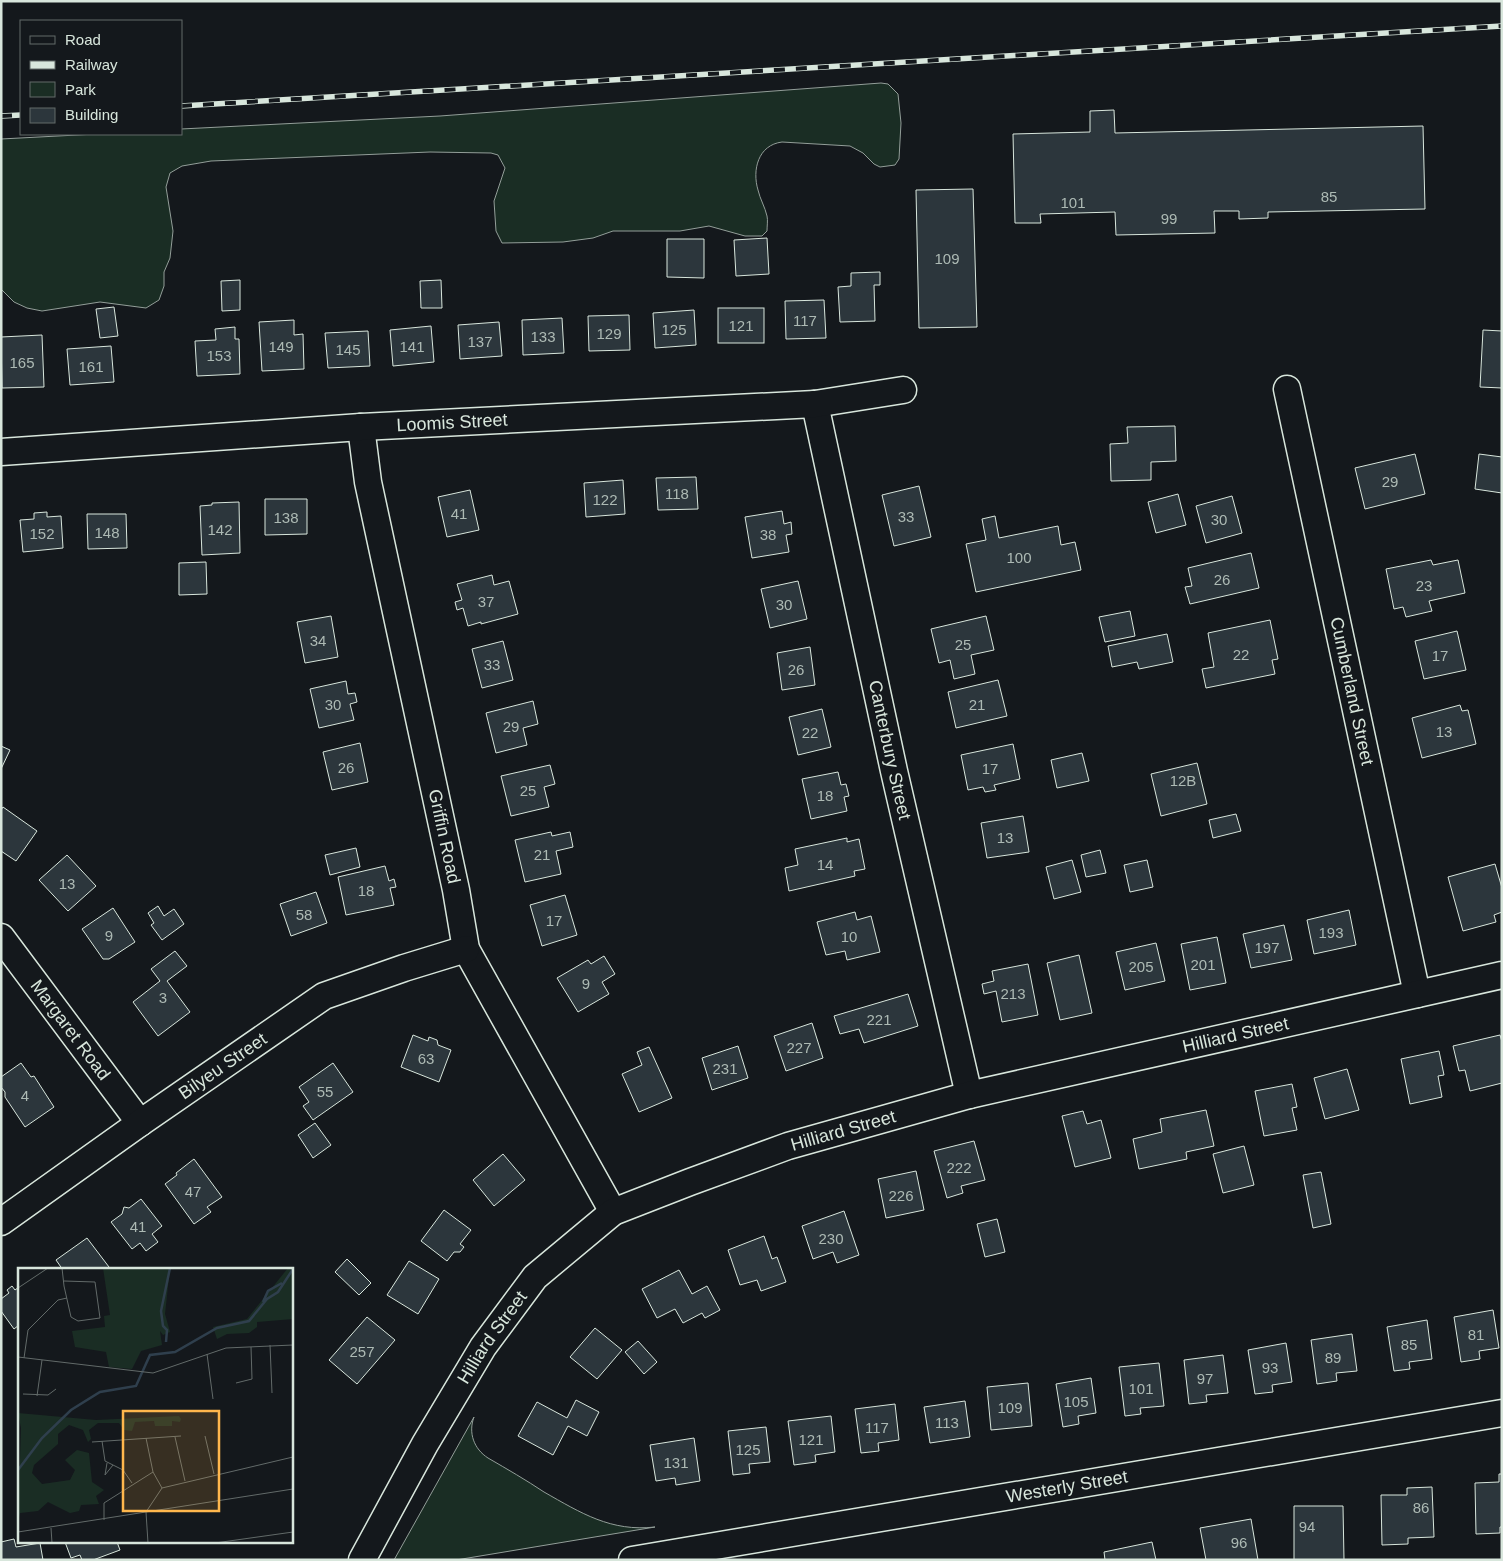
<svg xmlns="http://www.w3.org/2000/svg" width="1503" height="1561" viewBox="0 0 1503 1561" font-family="Helvetica,sans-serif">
<rect width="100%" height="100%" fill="#14181c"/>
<!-- green -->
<g fill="#1a2d24" stroke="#939e99">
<path d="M 881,83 L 888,84 L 898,94 L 901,123 L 899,159 L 895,165 L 880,167 L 874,164 L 863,153 L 850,146 L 782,142 C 758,145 752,170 758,190 C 760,199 765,207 767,216 C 768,220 767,226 767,231 L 762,236 L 745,236 L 709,226 L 680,231 L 613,231 L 593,238 L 563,242 L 502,243 L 496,231 L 494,201 L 505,168 L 498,155 L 491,153 L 430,152 L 211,161 L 182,166 L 170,173 L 166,187 L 173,231 L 170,258 L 164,272 L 164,286 L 159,300 L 146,308 L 100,302 L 42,311 L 27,308 L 14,302 L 1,289 L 1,139 L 96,134 L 181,134 L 181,129 L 440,116 Z"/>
<path d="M 474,1417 C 468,1433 474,1449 488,1458 C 507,1469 526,1480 544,1492 C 581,1513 611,1532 655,1527 L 456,1560 L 394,1560 Z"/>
</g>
<!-- building -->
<g fill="#2c363c" stroke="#d8e6dc">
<polygon points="1114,110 1115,133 1423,126 1425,209 1268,212 1268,218 1239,219 1239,211 1214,211 1215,233 1116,235 1115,212 1040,214 1041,223 1015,223 1013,134 1090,132 1090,111"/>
<polygon points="973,189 977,327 919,328 916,190"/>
<polygon points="767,238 769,274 736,276 734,240"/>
<polygon points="667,239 704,239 704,278 667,277"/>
<polygon points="880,272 880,285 874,285 875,321 840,322 838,287 851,286 851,273"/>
<polygon points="240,280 240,310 222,311 221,281"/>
<polygon points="441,280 442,308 421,308 420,281"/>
<polygon points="824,300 826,338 786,339 785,301"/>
<polygon points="114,307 118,336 100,338 96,309"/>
<rect x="718" y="308" width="46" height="35"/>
<polygon points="694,310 696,345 655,348 653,313"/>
<polygon points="629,315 630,350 589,351 588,316"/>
<polygon points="562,318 564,353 523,355 522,320"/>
<polygon points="294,320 294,335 303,334 304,369 262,371 259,322"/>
<polygon points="499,322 502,356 460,359 458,325"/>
<polygon points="431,326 434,362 393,366 390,330"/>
<polygon points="235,327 235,339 239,339 240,374 197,376 195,341 216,340 215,329"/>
<polygon points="1483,330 1502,331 1502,388 1480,387"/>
<polygon points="368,331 370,366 328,368 325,333"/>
<polygon points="42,335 44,387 2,388 1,337"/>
<polygon points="111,346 114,382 70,385 67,349"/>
<polygon points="1175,426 1176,461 1151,462 1151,480 1111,481 1110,444 1128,443 1127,427"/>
<polygon points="1415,454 1425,494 1365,509 1355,468"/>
<polygon points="1479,454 1502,457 1502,493 1475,489"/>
<polygon points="696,477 698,509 658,510 656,478"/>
<polygon points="623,480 625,514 586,517 584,483"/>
<polygon points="919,486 931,537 894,546 882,495"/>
<polygon points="470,490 479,530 447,537 438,497"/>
<polygon points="1178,494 1186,525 1156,533 1148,502"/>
<polygon points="1232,496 1242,533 1206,543 1196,506"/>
<polygon points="265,499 307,499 307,534 265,535"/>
<polygon points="239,502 240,553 202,555 200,506 212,505 212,503"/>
<polygon points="782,511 784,524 791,522 792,534 786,535 789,552 752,558 745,517"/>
<polygon points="47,512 47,517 61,516 63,548 23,552 20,520 34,519 34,513"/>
<polygon points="87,514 126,514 127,548 88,549"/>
<polygon points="995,516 999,538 1058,526 1061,545 1075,542 1081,570 976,592 966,544 986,540 982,519"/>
<polygon points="1251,553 1259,588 1190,604 1185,587 1192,586 1188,568"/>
<polygon points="1431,560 1433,565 1458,560 1465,593 1429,601 1432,611 1406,617 1403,607 1394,609 1386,569"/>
<polygon points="206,562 207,594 179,595 179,563"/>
<polygon points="492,575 494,585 509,581 518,614 481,624 481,622 468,626 463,608 457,610 455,602 462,600 457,584"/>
<polygon points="798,581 807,619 770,628 761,589"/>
<polygon points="1130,611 1135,636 1105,642 1099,617"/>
<polygon points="331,616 338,657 305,663 297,622"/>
<polygon points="986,616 994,650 971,655 975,674 954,679 950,660 939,663 931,629"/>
<polygon points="1270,620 1278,659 1272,660 1275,674 1206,688 1202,669 1214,667 1208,633"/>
<polygon points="1457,631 1466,670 1424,679 1415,641"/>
<polygon points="1167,634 1173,662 1139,669 1137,662 1112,667 1108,646"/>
<polygon points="503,641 513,680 482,688 472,649"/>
<polygon points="810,647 815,685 782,690 777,653"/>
<polygon points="998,680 1007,716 956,728 948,692"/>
<polygon points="346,681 348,694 355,693 357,702 350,704 354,720 319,728 310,689"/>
<polygon points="533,701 538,724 523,728 527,745 496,753 486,713"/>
<polygon points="1460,705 1462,711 1468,710 1476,744 1422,758 1412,718"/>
<polygon points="822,709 831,747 798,755 789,717"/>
<polygon points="360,743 368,782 332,790 323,752"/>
<polygon points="1013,744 1020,779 994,785 996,790 985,792 983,787 968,790 961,755"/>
<polygon points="1,746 10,750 1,769"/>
<polygon points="1082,753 1089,781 1057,788 1051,760"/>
<polygon points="1197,763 1207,804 1161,816 1151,774"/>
<polygon points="550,765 555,784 544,787 549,807 511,816 501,776"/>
<polygon points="838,772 841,785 846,784 849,796 844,797 847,811 811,819 802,779"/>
<polygon points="3,807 37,831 16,861 1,851 1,810"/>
<polygon points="1236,814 1241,831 1213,838 1209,820"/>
<polygon points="1023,816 1029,852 987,858 981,823"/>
<polygon points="551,832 552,836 570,832 573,847 556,851 561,874 525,882 515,840"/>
<polygon points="847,838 847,842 859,839 865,869 854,871 855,876 789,891 785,868 798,865 795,849"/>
<polygon points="356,848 360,867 330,875 325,855"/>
<polygon points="1100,850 1106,873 1086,877 1081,855"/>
<polygon points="67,855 96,886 68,911 39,880"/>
<polygon points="1072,860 1081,892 1054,899 1046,867"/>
<polygon points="1147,860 1153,887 1130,892 1124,865"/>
<polygon points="1495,864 1502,888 1502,912 1494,915 1496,922 1463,931 1448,877"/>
<polygon points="385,866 389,881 394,879 396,887 390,888 394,905 346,915 338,877"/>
<polygon points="316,892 327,923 291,936 280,904"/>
<polygon points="565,895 577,935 542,946 530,905"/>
<polygon points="158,906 164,916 174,909 184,924 162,940 151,925 154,923 148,913"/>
<polygon points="113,908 135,942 109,959 103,959 82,929"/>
<polygon points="1349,910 1356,945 1314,954 1307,920"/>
<polygon points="855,912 857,920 871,916 880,952 847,960 845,951 826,955 817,922"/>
<polygon points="1284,925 1292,960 1251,968 1243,934"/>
<polygon points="1217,937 1226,983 1190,990 1181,944"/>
<polygon points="1156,943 1165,981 1125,990 1116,952"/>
<polygon points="175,951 187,966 167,981 190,1012 158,1036 133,1002 160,981 151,969"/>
<polygon points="1079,955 1092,1013 1060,1020 1047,963"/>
<polygon points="604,956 615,974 602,982 609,994 578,1012 557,978 588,960 591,964"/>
<polygon points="1028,964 1038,1015 1002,1022 996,991 984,994 982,984 994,981 992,971"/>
<polygon points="908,994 918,1026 864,1043 859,1029 840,1034 834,1016"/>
<polygon points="812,1023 823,1058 786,1071 774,1036"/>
<polygon points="413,1035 428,1041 429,1037 437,1040 438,1045 451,1050 439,1082 401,1067"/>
<polygon points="1500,1035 1502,1042 1502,1083 1470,1091 1465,1070 1459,1071 1453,1046"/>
<polygon points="738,1046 748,1078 712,1090 702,1058"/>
<polygon points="649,1047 672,1098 639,1112 622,1074 642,1065 637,1052"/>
<polygon points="1439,1051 1444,1075 1438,1076 1442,1097 1410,1104 1401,1059"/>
<polygon points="21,1063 31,1077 34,1076 54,1107 25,1127 5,1097 5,1092 1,1087 1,1077"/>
<polygon points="333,1063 353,1092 313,1120 303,1106 309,1102 299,1087"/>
<polygon points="1347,1069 1359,1110 1325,1119 1314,1078"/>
<polygon points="1292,1084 1297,1107 1292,1108 1297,1130 1264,1136 1255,1091"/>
<polygon points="1206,1110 1214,1146 1186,1152 1187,1159 1139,1169 1133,1139 1162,1132 1160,1119"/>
<polygon points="1083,1111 1087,1124 1101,1120 1111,1158 1075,1167 1062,1116"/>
<polygon points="315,1123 331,1145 313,1158 298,1135"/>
<polygon points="974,1141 985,1180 961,1186 963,1193 947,1198 934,1151"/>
<polygon points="1244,1146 1254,1185 1223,1193 1213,1154"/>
<polygon points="503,1154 525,1180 494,1206 473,1180"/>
<polygon points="194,1159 222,1197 207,1207 211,1212 194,1224 165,1184 177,1175 176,1173"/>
<polygon points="916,1171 924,1210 886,1218 878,1179"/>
<polygon points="1321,1172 1331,1224 1313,1228 1303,1175"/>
<polygon points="141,1199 162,1226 152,1234 158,1242 146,1251 140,1243 132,1249 111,1222 122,1214 124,1207 129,1208"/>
<polygon points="444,1210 471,1230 460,1244 464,1247 460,1252 454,1252 447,1261 421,1241"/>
<polygon points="844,1211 859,1255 837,1263 833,1252 813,1259 802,1226"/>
<polygon points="997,1219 1005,1252 985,1257 977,1224"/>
<polygon points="764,1236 772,1259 777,1257 786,1282 761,1291 757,1280 740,1285 728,1250"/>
<polygon points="87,1238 109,1267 106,1270 63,1270 56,1260"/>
<polygon points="347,1259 371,1283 359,1295 335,1272"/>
<polygon points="409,1261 439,1279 418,1314 387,1295"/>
<polygon points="679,1270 692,1294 707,1286 720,1310 705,1318 702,1313 683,1323 675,1309 657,1318 642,1289"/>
<polygon points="12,1286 15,1290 19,1287 19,1325 14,1329 1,1311 1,1299 9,1293 7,1290"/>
<polygon points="1493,1310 1499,1348 1479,1351 1480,1359 1461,1362 1454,1317"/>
<polygon points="367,1317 395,1340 357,1384 329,1360"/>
<polygon points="1427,1320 1432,1359 1409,1362 1410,1369 1394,1371 1387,1327"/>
<polygon points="595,1328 622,1350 597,1379 570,1357"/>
<polygon points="1352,1334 1357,1371 1336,1373 1337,1381 1317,1384 1311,1340"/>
<polygon points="638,1341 657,1362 644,1374 625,1352"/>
<polygon points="1286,1343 1292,1382 1272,1385 1273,1392 1255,1394 1248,1350"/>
<polygon points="1223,1355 1228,1393 1206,1395 1207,1402 1189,1404 1184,1360"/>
<polygon points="1159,1363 1164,1406 1140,1408 1141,1414 1125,1416 1119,1367"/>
<polygon points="1091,1378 1096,1413 1078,1416 1079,1424 1063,1427 1056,1384"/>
<polygon points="1028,1383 1032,1426 991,1430 987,1387"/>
<polygon points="576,1400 599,1412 587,1436 568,1426 553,1455 518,1436 537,1402 567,1418"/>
<polygon points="965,1401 970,1437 930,1443 924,1407"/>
<polygon points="895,1404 899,1440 878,1443 879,1451 861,1453 855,1409"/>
<polygon points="831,1416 835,1452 815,1455 816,1462 794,1465 788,1421"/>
<polygon points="766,1427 770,1462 749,1464 750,1473 733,1475 728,1431"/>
<polygon points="694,1438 700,1481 676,1485 675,1478 656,1481 650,1445"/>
<polygon points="1499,1474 1502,1474 1502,1527 1500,1527 1500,1533 1476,1534 1475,1483 1499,1482"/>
<polygon points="1432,1487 1434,1537 1408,1538 1408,1544 1382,1545 1381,1495 1407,1495 1407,1488"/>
<polygon points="1294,1506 1343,1506 1344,1560 1294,1560"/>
<polygon points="1251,1519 1258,1560 1206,1560 1200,1528"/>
<polygon points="14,1539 16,1547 40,1543 43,1560 1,1560 1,1542"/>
<polygon points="65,1542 117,1542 120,1550 93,1560 82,1560 80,1555 71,1558"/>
<polygon points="1152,1542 1156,1560 1105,1560 1104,1552"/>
</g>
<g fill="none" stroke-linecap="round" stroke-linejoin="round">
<defs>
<g id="minor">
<path id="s1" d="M 1287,389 L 1417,994"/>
<path id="s2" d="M 815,404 L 894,771 L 969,1095"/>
<path id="s3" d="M 361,427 L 368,482 L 456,890 L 466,949 L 613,1212"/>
<path id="s4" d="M 1,452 L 361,427 L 815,404 L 903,390"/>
<path id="s5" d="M 1,937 L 140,1123"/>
<path id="s6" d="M 1,1222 L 140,1123 L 324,996 L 404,968 L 466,949"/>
<path id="s7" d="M 362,1560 L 425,1444 L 483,1347 L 535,1277 L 613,1212 L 690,1182 L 788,1146 L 969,1095 L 1502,975"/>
<path id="s8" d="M 632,1560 L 1502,1413"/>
</g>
</defs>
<!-- minor casing -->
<use href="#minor" stroke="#d8e6dc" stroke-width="29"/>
<!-- minor -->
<use href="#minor" stroke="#14181c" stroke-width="26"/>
<defs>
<g id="rail">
<polyline points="181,106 1502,26"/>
<polyline points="1,116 21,115"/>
</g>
</defs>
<!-- rail casing -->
<use href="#rail" stroke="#d8e6dc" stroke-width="5.5"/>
<!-- rail -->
<use href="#rail" stroke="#14181c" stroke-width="4" stroke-dasharray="11" stroke-linecap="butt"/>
</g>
<g text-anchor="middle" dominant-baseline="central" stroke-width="4" stroke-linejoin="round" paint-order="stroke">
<!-- number labels -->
<g font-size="15" fill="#adbab4">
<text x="1329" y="196">85</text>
<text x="1073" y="202">101</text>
<text x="1169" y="218">99</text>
<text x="947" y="258">109</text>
<text x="805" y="320">117</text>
<text x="741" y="325">121</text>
<text x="674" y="329">125</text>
<text x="609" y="333">129</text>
<text x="543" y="336">133</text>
<text x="480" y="341">137</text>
<text x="281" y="346">149</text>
<text x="412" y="346">141</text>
<text x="348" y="349">145</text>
<text x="219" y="355">153</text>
<text x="22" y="362">165</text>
<text x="91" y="366">161</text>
<text x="1390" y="481">29</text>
<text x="677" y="493">118</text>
<text x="605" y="499">122</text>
<text x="459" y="513">41</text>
<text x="906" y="516">33</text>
<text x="286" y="517">138</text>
<text x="1219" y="519">30</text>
<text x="220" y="529">142</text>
<text x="107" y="532">148</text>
<text x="42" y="533">152</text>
<text x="768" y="534">38</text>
<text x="1019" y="557">100</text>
<text x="1222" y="579">26</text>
<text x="1424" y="585">23</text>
<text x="486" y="601">37</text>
<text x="784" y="604">30</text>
<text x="318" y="640">34</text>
<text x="963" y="644">25</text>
<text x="1241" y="654">22</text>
<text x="1440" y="655">17</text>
<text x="492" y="664">33</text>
<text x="796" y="669">26</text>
<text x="333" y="704">30</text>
<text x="977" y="704">21</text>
<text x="511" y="726">29</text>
<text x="1444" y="731">13</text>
<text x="810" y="732">22</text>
<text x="346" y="767">26</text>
<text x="990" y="768">17</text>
<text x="1183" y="780">12B</text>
<text x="528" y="790">25</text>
<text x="825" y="795">18</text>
<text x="1005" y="837">13</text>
<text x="542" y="854">21</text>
<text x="825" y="864">14</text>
<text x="67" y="883">13</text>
<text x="366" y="890">18</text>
<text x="304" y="914">58</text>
<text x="554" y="920">17</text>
<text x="1331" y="932">193</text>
<text x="109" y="935">9</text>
<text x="849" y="936">10</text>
<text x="1267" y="947">197</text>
<text x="1203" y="964">201</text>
<text x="1141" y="966">205</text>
<text x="586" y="983">9</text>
<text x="1013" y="993">213</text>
<text x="163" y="997">3</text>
<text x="879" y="1019">221</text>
<text x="799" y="1047">227</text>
<text x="426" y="1058">63</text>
<text x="725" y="1068">231</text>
<text x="325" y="1091">55</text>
<text x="25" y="1095">4</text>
<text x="959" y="1167">222</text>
<text x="193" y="1191">47</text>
<text x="901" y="1195">226</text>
<text x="138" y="1226">41</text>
<text x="831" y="1238">230</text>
<text x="1476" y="1334">81</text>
<text x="1409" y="1344">85</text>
<text x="362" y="1351">257</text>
<text x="1333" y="1357">89</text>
<text x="1270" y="1367">93</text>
<text x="1205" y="1378">97</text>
<text x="1141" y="1388">101</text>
<text x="1076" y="1401">105</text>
<text x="1010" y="1407">109</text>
<text x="947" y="1422">113</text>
<text x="877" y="1427">117</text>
<text x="811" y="1439">121</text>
<text x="748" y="1449">125</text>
<text x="676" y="1462">131</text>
<text x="1421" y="1507">86</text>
<text x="1307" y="1526">94</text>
<text x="1239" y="1542">96</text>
</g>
<!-- street labels -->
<g font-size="18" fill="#d8e6dc" stroke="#14181c">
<text stroke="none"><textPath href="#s4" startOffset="452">Loomis Street</textPath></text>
<text stroke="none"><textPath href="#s1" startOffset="309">Cumberland Street</textPath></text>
<text stroke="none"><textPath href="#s2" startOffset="354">Canterbury Street</textPath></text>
<text stroke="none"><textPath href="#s3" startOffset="418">Griffin Road</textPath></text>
<text stroke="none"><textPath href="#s5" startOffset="116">Margaret Road</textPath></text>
<text stroke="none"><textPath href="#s7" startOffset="1082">Hilliard Street</textPath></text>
<text stroke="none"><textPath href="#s6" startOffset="271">Bilyeu Street</textPath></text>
<text stroke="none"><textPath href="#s7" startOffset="678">Hilliard Street</textPath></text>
<text stroke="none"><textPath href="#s7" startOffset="258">Hilliard Street</textPath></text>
<text stroke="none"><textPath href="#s8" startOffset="441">Westerly Street</textPath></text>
</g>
</g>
<!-- overview -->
<g transform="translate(18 1268)">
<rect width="275" height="275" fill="#14181c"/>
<path d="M 85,0 L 152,0 L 147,46 L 152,64 L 145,67 L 142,63 L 144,77 L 123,83 L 114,101 L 91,99 L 88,84 L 57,79 L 54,63 L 87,59 L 86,48 L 92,47 ZM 270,0 L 275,0 L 275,51 L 239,54 L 239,59 L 231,65 L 209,66 L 199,71 L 195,59 L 229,51 ZM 0,145 L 78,152 L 161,148 L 163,151 L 162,154 L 154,153 L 154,158 L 137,158 L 136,153 L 117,154 L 114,163 L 106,162 L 101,155 L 80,155 L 71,162 L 73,171 L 70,174 L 65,162 L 51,157 L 40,166 L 40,176 L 16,197 L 14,205 L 24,216 L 52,212 L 57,202 L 47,192 L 59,182 L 71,185 L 74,214 L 86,222 L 78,228 L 81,236 L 63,237 L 61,243 L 52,245 L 30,234 L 20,243 L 2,245 L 0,254 L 3,160 Z" fill="#1a2d24"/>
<path fill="none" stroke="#2f3f4d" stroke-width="2.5" d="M 245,34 L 250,23 L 264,15M 148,74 L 149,62 L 145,58 L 143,43 L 152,0M 0,202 L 24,170 L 53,142 L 82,124 L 118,118 L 132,87 L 157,84 L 199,60 L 231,53 L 249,31 L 260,24 L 275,1"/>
<path fill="none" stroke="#626a69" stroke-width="1" d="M 44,0 L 46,18 L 53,49 L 60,53 L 82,50 L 77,14 L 46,13M 0,20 L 30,0M 252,77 L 254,125M 189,86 L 195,131M 0,89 L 135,105 L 208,80 L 275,77M 6,90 L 10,62 L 40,32 L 49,30M 218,115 L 234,111 L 233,79M 5,126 L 30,127 L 38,121M 19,128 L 24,92M 187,168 L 196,206M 157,169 L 167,213M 128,170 L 135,204 L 144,220M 84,173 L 87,193 L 105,202 L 114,215M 74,174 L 163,168M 89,195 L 87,207 L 95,197M 86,252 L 86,235 L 135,204M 33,260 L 34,275M 0,264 L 275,221M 130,275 L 128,244 L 144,220 L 275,189M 197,275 L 275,264"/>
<path fill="#ffb74d" fill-opacity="0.15" stroke="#ffb74d" stroke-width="2.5" d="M 105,143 L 201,143 L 201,243 L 105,243 Z"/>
<rect width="275" height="275" fill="none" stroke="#d8e6dc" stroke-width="2.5"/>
</g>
<!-- border -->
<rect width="1503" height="1561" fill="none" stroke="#d8e6dc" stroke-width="5"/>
<!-- legend -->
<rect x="20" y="20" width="162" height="115" fill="#14181c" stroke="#626a69"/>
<rect x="30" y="36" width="25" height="8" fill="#14181c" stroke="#626a69"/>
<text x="65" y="45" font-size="15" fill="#d8e6dc">Road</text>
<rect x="30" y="61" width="25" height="8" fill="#d8e6dc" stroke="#626a69"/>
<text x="65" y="70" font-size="15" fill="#d8e6dc">Railway</text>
<rect x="30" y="82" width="25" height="15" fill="#1a2d24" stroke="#626a69"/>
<text x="65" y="95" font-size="15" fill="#d8e6dc">Park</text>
<rect x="30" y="108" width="25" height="15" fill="#2c363c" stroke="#626a69"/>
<text x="65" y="120" font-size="15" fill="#d8e6dc">Building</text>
</svg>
